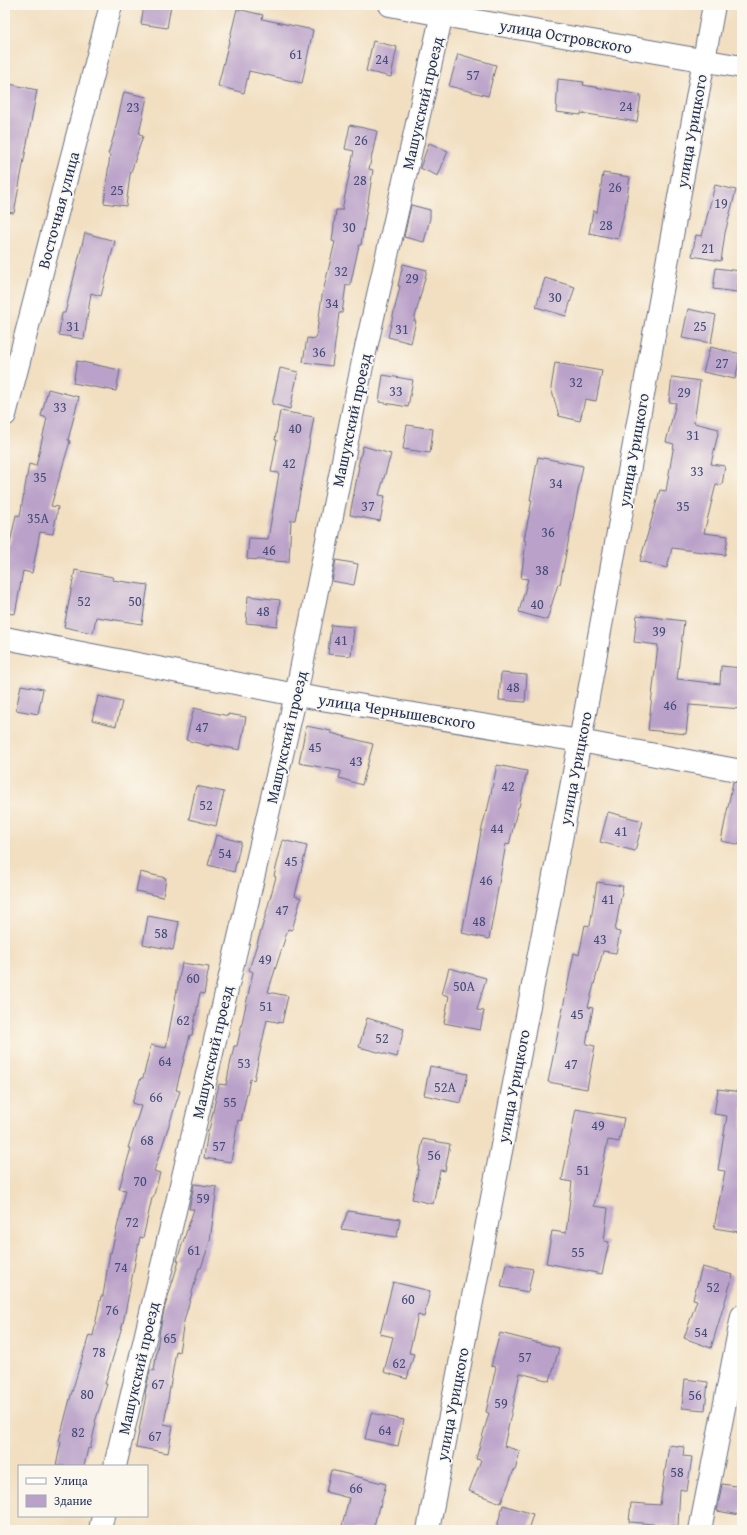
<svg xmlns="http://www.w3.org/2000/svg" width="747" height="1535" viewBox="0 0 747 1535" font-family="'Gentium Book Plus',serif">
<rect width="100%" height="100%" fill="#fbf7ec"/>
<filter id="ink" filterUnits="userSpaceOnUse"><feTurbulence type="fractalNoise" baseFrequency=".025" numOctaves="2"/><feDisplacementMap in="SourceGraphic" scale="8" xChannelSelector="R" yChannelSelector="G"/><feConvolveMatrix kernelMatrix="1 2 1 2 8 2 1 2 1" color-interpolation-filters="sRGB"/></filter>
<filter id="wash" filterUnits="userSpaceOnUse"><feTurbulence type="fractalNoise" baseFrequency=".012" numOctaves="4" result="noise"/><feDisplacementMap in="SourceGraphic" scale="16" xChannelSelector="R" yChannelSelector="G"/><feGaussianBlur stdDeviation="0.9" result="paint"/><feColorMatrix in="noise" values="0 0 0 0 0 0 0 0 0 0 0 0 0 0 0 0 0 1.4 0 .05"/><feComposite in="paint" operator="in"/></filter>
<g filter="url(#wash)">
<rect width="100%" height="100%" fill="#f2dfc1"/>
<g id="blocks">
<!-- building -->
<g fill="#baa1c9">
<polygon points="144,5 171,5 167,28 141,24"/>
<polygon points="237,9 263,15 262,19 313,30 302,83 249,71 244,93 218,86"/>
<polygon points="373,41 397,47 391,77 366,71"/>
<polygon points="458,54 496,65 488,96 449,86"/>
<polygon points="558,79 584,82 583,85 641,95 637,122 581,113 581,115 556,112"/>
<polygon points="5,83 37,90 14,213 5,212"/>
<polygon points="124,92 147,97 139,134 143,136 130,175 126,206 104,203 110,155 108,154 114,135"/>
<polygon points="350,125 377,131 369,169 373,170 361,245 359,245 350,286 346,285 342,313 339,313 332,366 303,362 307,338 316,339 322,296 335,242 332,241 336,210 342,210 354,151 345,149"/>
<polygon points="429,143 448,151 438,176 420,168"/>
<polygon points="603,173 630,177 625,209 618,239 589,233 593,211 597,212"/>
<polygon points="715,185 736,190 725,233 721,261 692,256 696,235 702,236"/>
<polygon points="411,205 430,210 430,218 424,242 404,237"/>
<polygon points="85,233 115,241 101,296 91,293 84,339 59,335 62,313 65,313"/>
<polygon points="403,264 427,270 414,321 416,321 411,343 388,337 400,286 398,286"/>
<polygon points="716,268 740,271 737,292 713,289"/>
<polygon points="545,278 575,287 566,316 536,307"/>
<polygon points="688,309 716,315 711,343 682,338"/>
<polygon points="710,347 741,354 735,379 703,372"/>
<polygon points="77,361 120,370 116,391 73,383"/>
<polygon points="555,363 602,371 596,401 585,399 580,421 559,416 551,388"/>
<polygon points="280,368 298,372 290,409 272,404"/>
<polygon points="383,375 413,380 408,407 379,402"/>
<polygon points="672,377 700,381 694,423 719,429 711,464 725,466 722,485 716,484 704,533 728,536 725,555 672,548 667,568 640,561 660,490 666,491 674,444 666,442 676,403 669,402"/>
<polygon points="48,389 79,397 68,440 70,441 51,506 58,507 53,534 40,532 32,573 23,571 15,614 5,613 5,567 16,515 20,516 29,464 36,466 47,418 41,416"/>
<polygon points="280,411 314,417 295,520 291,520 289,562 247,559 249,538 268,539 279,473 271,472 277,440 275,440"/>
<polygon points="407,425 433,429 430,453 403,449"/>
<polygon points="363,446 391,454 379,495 385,496 380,521 350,515 359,466 358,466"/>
<polygon points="538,457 583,466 560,584 558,584 547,620 519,612 528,579 521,578 526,541 524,540 532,500 530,500"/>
<polygon points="336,560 358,564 354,585 332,581"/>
<polygon points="75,570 113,577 112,580 148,585 142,624 96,617 93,633 64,627"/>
<polygon points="248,596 280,600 277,626 246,623"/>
<polygon points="637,615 684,621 677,679 720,684 721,666 742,668 742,709 689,705 686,734 648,730 658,645 634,642"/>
<polygon points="331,625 354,627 351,656 328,654"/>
<polygon points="501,673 527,675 525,702 499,700"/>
<polygon points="21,685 43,689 38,714 16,710"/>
<polygon points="98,696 122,702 116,726 92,720"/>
<polygon points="194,708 228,716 228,714 246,717 240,750 210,744 209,746 186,740"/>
<polygon points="306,726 331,731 331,733 373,744 362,785 339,778 341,771 299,763"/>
<polygon points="497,765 527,771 519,807 518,807 509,845 506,844 489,939 462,933 481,832 486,812 487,812"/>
<polygon points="733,782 742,783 742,845 721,841"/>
<polygon points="196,786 224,792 216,826 189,819"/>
<polygon points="608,812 643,821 635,851 600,842"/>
<polygon points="216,835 241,842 234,872 208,865"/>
<polygon points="283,840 307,846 295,896 301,898 292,930 288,929 268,992 288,996 282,1023 267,1020 254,1080 250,1079 241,1121 238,1120 231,1162 204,1158 208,1130 209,1130 219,1084 226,1085 234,1046 237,1046 253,972 249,970 263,924 276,877 274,876"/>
<polygon points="140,872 166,878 163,897 136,891"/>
<polygon points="597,882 623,886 615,931 620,932 616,953 603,951 588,1007 593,1008 586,1044 595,1046 587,1089 548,1082 574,953 579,955 585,925 590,926"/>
<polygon points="148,916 179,922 173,950 143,944"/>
<polygon points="182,963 209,967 204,994 200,993 192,1035 190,1035 176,1090 180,1091 154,1171 160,1173 153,1198 152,1198 143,1238 140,1237 123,1323 105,1384 107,1384 95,1422 96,1423 90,1449 88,1448 84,1466 56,1466 61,1442 59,1441 71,1395 89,1335 93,1336 101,1296 103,1296 110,1252 111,1253 126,1190 119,1189 131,1148 128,1148 141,1106 132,1103 141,1078 143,1078 151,1045 166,1048"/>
<polygon points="449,968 486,978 477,1010 484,1011 480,1030 444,1023 449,996 442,994"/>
<polygon points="367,1018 404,1029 397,1057 359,1047"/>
<polygon points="430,1066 468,1074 461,1103 424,1095"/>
<polygon points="718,1089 742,1092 742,1217 739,1232 714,1228 725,1171 718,1170 727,1116 714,1114"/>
<polygon points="576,1109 624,1118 619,1142 608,1140 594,1206 608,1208 604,1241 609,1242 602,1274 546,1263 552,1231 566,1233 572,1182 562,1180"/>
<polygon points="423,1139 450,1144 445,1171 440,1170 433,1204 412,1199 419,1166 418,1166"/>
<polygon points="194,1184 217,1187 210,1241 201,1268 199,1268 184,1321 179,1352 176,1351 164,1424 173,1426 168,1453 136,1447 146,1395 145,1394 150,1370 154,1371 160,1329 165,1306 179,1261 177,1260 194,1209 189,1209"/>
<polygon points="348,1211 400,1219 397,1237 341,1229"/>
<polygon points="506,1264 533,1269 528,1292 501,1287"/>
<polygon points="702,1267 733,1275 711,1348 684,1338 697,1300 693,1299"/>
<polygon points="393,1282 430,1291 424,1317 418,1315 409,1353 414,1354 407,1379 384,1372 393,1337 380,1334"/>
<polygon points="500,1333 559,1348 550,1381 520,1373 504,1446 520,1451 515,1471 514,1470 501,1503 469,1491 481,1460 476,1459 489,1413 486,1412 496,1367 491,1366"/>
<polygon points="685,1379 708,1382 705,1410 682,1408"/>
<polygon points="371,1413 404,1420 398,1446 365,1439"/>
<polygon points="669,1445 684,1447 683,1456 692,1457 687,1491 680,1489 678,1526 629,1522 631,1503 660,1505"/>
<polygon points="331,1470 386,1484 380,1507 379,1506 373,1530 341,1530 349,1498 326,1492"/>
<polygon points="722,1484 742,1487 742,1503 740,1515 717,1511"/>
<polygon points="503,1505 533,1514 528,1530 496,1530"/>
</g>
</g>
</g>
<g filter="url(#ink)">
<use href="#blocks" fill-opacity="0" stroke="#666d81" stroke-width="1"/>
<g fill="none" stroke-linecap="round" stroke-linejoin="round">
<defs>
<g id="minor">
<polyline points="390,5 442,15 742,67"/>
<polyline points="5,415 111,5"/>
<polyline points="5,638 296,695 580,741 742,771"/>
<polyline points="115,1466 296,695 363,361 444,5"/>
<polyline points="100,1530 103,1516"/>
<polyline points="428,1530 580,741 714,5"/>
<polyline points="700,1530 742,1316"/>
</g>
</defs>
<!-- minor casing -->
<use href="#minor" stroke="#666d81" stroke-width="24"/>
<!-- minor -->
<use href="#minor" stroke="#fff" stroke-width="22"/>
</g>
</g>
<g text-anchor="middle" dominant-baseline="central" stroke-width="3.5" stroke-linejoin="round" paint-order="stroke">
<!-- number labels -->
<g font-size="14" fill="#434c79">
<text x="296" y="54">61</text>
<text x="382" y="59">24</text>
<text x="473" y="75">57</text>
<text x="626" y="106">24</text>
<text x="133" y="107">23</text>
<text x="361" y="140">26</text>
<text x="360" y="180">28</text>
<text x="615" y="187">26</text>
<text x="117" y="190">25</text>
<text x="721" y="203">19</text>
<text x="606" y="225">28</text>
<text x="349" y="227">30</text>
<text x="708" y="248">21</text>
<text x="341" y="271">32</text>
<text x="412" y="278">29</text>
<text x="555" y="297">30</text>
<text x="332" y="303">34</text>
<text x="73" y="326">31</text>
<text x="700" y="326">25</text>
<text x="402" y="329">31</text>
<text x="319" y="352">36</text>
<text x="722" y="363">27</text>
<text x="576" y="382">32</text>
<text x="396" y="391">33</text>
<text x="684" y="392">29</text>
<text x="60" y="407">33</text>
<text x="295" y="428">40</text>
<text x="693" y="435">31</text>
<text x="289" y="463">42</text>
<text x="697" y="471">33</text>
<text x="40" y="477">35</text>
<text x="556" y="483">34</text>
<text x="368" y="506">37</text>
<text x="683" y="506">35</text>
<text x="38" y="518">35А</text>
<text x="548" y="532">36</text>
<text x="269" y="550">46</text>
<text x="542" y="570">38</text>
<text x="84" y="601">52</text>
<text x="135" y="601">50</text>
<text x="537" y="604">40</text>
<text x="263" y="611">48</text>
<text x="659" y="631">39</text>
<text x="341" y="640">41</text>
<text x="513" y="687">48</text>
<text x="670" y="705">46</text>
<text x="202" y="727">47</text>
<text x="315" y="747">45</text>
<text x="356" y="761">43</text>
<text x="508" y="786">42</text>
<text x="206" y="805">52</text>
<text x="497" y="828">44</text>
<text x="621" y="831">41</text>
<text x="225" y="853">54</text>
<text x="291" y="861">45</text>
<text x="486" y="880">46</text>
<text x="608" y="899">41</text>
<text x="282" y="910">47</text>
<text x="479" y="921">48</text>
<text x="161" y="933">58</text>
<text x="600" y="939">43</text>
<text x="265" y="959">49</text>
<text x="193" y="978">60</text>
<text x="464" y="986">50А</text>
<text x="266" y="1006">51</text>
<text x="577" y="1014">45</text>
<text x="183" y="1020">62</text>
<text x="382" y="1038">52</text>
<text x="165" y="1061">64</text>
<text x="244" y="1063">53</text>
<text x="571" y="1064">47</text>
<text x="445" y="1087">52А</text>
<text x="156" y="1097">66</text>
<text x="230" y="1102">55</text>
<text x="598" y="1125">49</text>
<text x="147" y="1140">68</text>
<text x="219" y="1146">57</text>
<text x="434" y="1155">56</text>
<text x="583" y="1170">51</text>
<text x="140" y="1181">70</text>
<text x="203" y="1198">59</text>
<text x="132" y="1222">72</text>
<text x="194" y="1250">61</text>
<text x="578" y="1252">55</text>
<text x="121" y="1267">74</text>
<text x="713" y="1287">52</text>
<text x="408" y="1299">60</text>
<text x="112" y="1310">76</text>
<text x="701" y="1332">54</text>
<text x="170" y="1338">65</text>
<text x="99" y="1352">78</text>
<text x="525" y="1357">57</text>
<text x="399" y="1363">62</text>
<text x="158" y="1384">67</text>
<text x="87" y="1394">80</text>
<text x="695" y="1395">56</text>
<text x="501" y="1403">59</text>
<text x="385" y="1430">64</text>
<text x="78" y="1432">82</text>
<text x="155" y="1436">67</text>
<text x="677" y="1472">58</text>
<text x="356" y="1488">66</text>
</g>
<!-- street labels -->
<g font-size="16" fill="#1b2f5e" stroke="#fbf7ec">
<text transform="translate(566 36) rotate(10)">улица Островского</text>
<text transform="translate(422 103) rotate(-77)">Машукский проезд</text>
<text transform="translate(691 131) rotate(-80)">улица Урицкого</text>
<text transform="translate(58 210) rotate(-75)">Восточная улица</text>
<text transform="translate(351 420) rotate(-78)">Машукский проезд</text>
<text transform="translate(633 450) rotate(-80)">улица Урицкого</text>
<text transform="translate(397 711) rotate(9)">улица Чернышевского</text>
<text transform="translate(286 737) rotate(-77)">Машукский проезд</text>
<text transform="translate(575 768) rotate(-79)">улица Урицкого</text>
<text transform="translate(212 1052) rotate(-77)">Машукский проезд</text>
<text transform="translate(513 1086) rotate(-79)">улица Урицкого</text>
<text transform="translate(138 1368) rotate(-77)">Машукский проезд</text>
<text transform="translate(452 1404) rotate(-79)">улица Урицкого</text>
</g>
</g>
<!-- margin -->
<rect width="747" height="1535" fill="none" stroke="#fbf7ec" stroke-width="20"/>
<!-- legend -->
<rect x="18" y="1465" width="130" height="52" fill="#fbf7ec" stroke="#a1a7b3"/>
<rect x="26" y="1478" width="20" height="6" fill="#ffffff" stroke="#a1a7b3"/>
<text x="54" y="1485" font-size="12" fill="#1b2f5e">Улица</text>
<rect x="26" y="1495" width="20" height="12" fill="#baa1c9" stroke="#a1a7b3"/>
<text x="54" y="1505" font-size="12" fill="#1b2f5e">Здание</text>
</svg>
